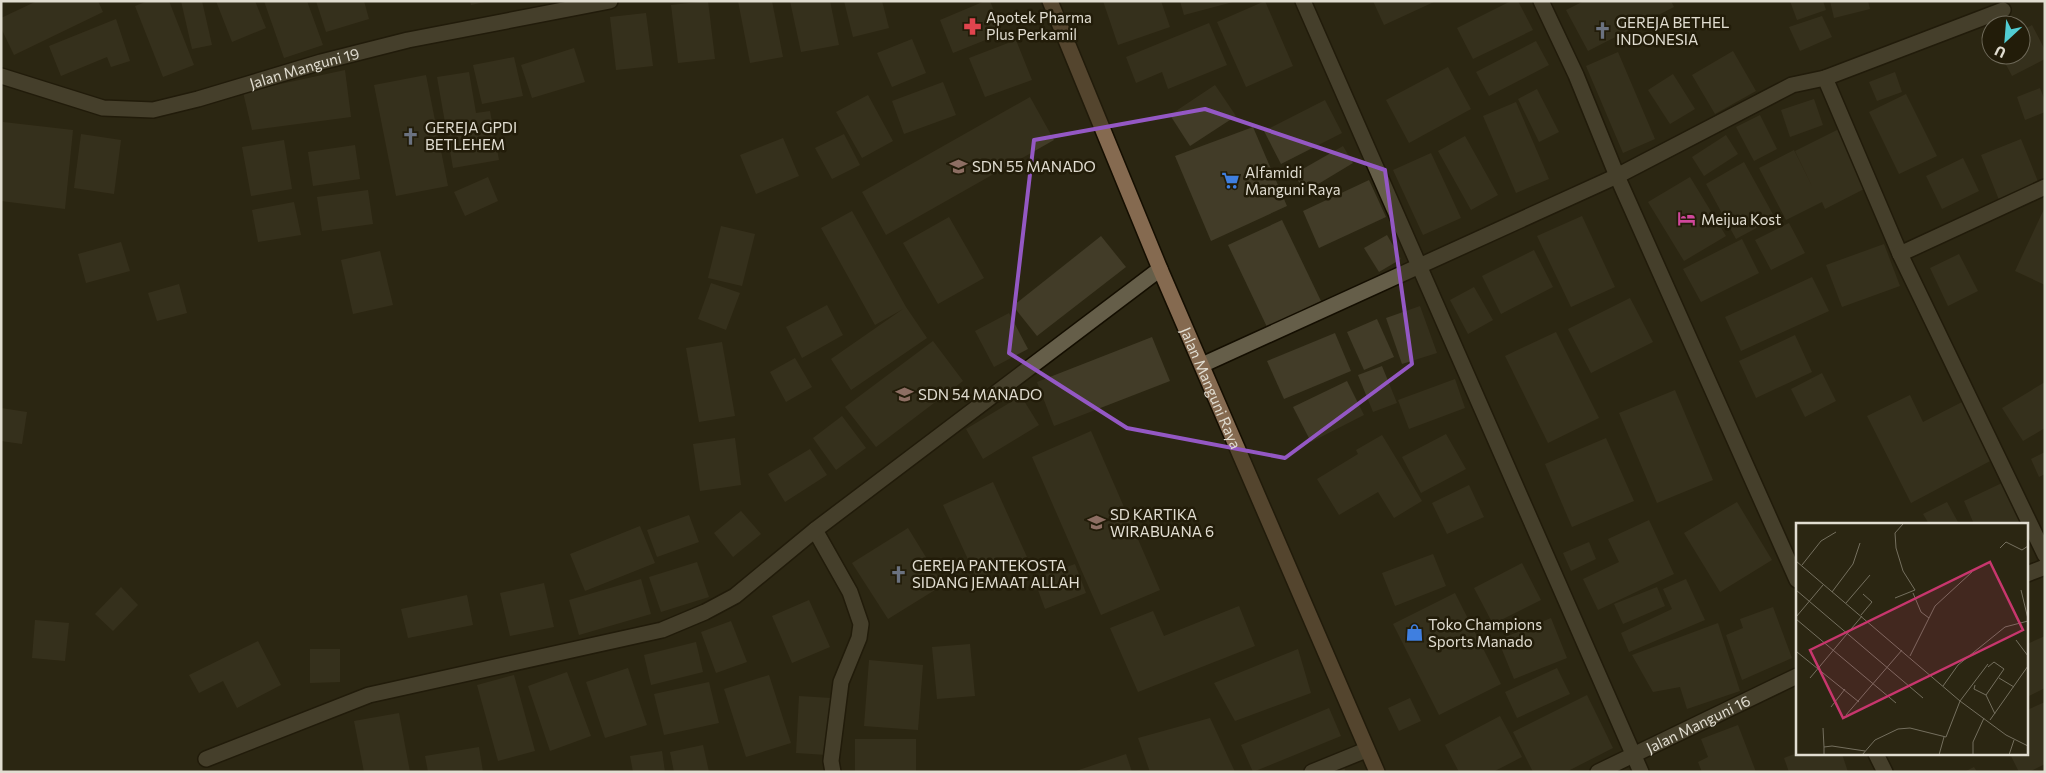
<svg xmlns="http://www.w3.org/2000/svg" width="2046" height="773" viewBox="0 0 2046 773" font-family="Commissioner,sans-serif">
<rect width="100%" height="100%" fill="#2b2612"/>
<!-- building -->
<g fill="#423c28">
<polygon points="37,1 98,1 103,12 14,55 1,28 1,18"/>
<polygon points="148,1 169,1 194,65 163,77 135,6"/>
<polygon points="181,1 202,1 212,45 192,49"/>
<polygon points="216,1 255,1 266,28 232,42"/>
<polygon points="264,1 307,1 323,45 284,58"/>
<polygon points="316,1 364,1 369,19 326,32"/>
<polygon points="470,1 485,1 485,2 471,5"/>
<polygon points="708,1 715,59 678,63 671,5"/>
<polygon points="738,1 772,1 783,57 750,63"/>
<polygon points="790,1 830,1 839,45 801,52"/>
<polygon points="844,1 882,1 889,28 853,37"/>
<polygon points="985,1 990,1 1003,33 953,53 940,20"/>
<polygon points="1103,1 1161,1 1170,27 1118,45"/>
<polygon points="1180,1 1233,1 1233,2 1184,15"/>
<polygon points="1265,1 1293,66 1246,87 1217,22"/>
<polygon points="1373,1 1436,1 1384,25"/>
<polygon points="1511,1 1518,1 1533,30 1473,59 1457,28"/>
<polygon points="1584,1 1671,1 1674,7 1588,51 1566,10"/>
<polygon points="1790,1 1823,1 1826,10 1797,20"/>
<polygon points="1830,1 1868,1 1870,9 1834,18"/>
<polygon points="646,13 653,66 616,70 610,17"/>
<polygon points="1822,16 1832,37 1800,51 1789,27"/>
<polygon points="116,19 130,61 111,67 107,57 61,76 49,46"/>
<polygon points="1209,23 1227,65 1168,89 1162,72 1136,83 1126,57"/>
<polygon points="2032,25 2045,50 2045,59 2012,76 2001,55 2021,55 2021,31"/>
<polygon points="912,39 926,73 892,87 877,53"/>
<polygon points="1016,40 1032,80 985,97 969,58"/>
<polygon points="1536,41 1549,65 1489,96 1476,72"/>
<polygon points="574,48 585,82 532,98 521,65"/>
<polygon points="1733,51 1756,91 1715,114 1692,75"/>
<polygon points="1618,52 1655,139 1623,153 1586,66"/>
<polygon points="514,57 523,96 482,104 473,65"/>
<polygon points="1448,67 1471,109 1409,143 1386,100"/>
<polygon points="345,70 351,117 252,130 243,92"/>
<polygon points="469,72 476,113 490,111 499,160 453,168 437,77"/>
<polygon points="1895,72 1902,92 1877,101 1869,82"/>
<polygon points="1673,74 1695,109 1670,124 1648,90"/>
<polygon points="426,75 448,186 396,196 374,85"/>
<polygon points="943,82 956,115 904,134 892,101"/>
<polygon points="1215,85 1236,116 1190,146 1170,115"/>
<polygon points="2040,88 2045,101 2045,112 2025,120 2017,97"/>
<polygon points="1537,89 1559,132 1539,142 1518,99"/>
<polygon points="1906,94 1937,156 1899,174 1869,112"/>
<polygon points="868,95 893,141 862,158 836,112"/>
<polygon points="1030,97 1054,140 886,235 862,192"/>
<polygon points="1814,99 1823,125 1790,137 1781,110"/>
<polygon points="1325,100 1342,133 1281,164 1264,131"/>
<polygon points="1516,102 1549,179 1516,193 1483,116"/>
<polygon points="1760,115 1777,149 1754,161 1736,127"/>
<polygon points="3,122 73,130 65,209 1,201"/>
<polygon points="1253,127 1287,206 1211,241 1175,156"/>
<polygon points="1839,129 1868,187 1825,209 1822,202 1786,220 1759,168 1794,150 1813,188 1795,151"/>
<polygon points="81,134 121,140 114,194 74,188"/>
<polygon points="844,134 860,165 832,179 815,148"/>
<polygon points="1726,135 1738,154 1704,176 1692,157"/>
<polygon points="1465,136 1498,195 1471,210 1438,151"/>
<polygon points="783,138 799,176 756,194 740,155"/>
<polygon points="2021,139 2039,184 1999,200 1981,155"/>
<polygon points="284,140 292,189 251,196 242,147"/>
<polygon points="355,145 360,179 313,186 308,152"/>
<polygon points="1343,146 1353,163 1305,192 1294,174"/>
<polygon points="1431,153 1461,218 1423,235 1393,170"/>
<polygon points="1963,158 1979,191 1942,209 1926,176"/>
<polygon points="1744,162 1775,218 1736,239 1706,184"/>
<polygon points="488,177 498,201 465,216 454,192"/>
<polygon points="1690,177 1726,236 1684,261 1648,202"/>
<polygon points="1369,180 1386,217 1319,248 1303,211"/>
<polygon points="368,190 373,224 322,231 317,197"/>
<polygon points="294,202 301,235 258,242 252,210"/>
<polygon points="2045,207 2045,285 2015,271"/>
<polygon points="852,211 906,307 927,338 851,390 831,359 903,309 875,325 821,228"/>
<polygon points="1582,216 1615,287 1571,307 1537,236"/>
<polygon points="949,217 984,278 938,304 903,243"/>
<polygon points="1282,220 1321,301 1267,327 1228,245"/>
<polygon points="1789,223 1805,253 1771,270 1755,240"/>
<polygon points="721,226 755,234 742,286 708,278"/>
<polygon points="1387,235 1401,259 1379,272 1364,248"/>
<polygon points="1101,236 1126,267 1037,336 1013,306"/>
<polygon points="1742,239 1759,273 1701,302 1683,269"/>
<polygon points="121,242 130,271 86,283 78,254"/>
<polygon points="1884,244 1900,286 1842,307 1826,265"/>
<polygon points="1534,250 1553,287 1501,314 1482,276"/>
<polygon points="380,251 393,305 353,314 341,260"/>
<polygon points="1959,254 1978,291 1948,306 1930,268"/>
<polygon points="1812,277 1829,311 1741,351 1725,317"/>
<polygon points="711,283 740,293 726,330 698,319"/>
<polygon points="179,284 187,313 157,321 148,293"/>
<polygon points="1474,287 1493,320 1468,334 1450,300"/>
<polygon points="1630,298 1653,342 1591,373 1568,329"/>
<polygon points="827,305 843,335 802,358 786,327"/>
<polygon points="1420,306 1437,353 1402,364 1386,318"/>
<polygon points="1009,313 1028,349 994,367 975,331"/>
<polygon points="1377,319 1394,357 1364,370 1347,332"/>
<polygon points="1556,332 1599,418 1548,443 1505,356"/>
<polygon points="1335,333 1351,371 1284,399 1267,361"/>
<polygon points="1795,335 1812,372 1756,398 1739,361"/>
<polygon points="1152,337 1170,381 1054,426 1037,382"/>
<polygon points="933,341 963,381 876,447 845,407"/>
<polygon points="722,342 735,416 699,422 686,348"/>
<polygon points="795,358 812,387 786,402 770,372"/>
<polygon points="1382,366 1397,403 1373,412 1358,375"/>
<polygon points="1822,373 1836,401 1805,417 1791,389"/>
<polygon points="1455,379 1465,408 1409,429 1398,400"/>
<polygon points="1347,381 1364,415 1311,442 1293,407"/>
<polygon points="2045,382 2045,428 2023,441 2002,408"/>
<polygon points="1675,390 1713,480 1657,503 1619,413"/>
<polygon points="1910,395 1923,422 1964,401 1994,459 1911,503 1867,416"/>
<polygon points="1021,396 1039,425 983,459 966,429"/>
<polygon points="1,408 27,412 22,444 1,441"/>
<polygon points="842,416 866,448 836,470 813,438"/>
<polygon points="1091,431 1160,590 1101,615 1032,457"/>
<polygon points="1446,434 1466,469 1421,493 1402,457"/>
<polygon points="1382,435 1422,501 1394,518 1378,492 1339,515 1317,479 1358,454 1356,450"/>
<polygon points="735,438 741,485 700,491 693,444"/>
<polygon points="1606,438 1634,501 1572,527 1545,464"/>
<polygon points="810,449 827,475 785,502 768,474"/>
<polygon points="2045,452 2045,474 2039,477 2031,459"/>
<polygon points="993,482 1027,557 977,579 943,505"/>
<polygon points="2002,483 2021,524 1974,524 1964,501"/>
<polygon points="1469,485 1484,517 1447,534 1432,503"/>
<polygon points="1737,502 1772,560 1720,592 1684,533"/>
<polygon points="1947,502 1959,524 1929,524 1923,514"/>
<polygon points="741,511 761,534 733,557 714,533"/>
<polygon points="689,515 699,542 657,557 647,530"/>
<polygon points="1649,520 1674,574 1598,610 1583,579 1619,562 1608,539"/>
<polygon points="640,526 655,563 585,591 570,554"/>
<polygon points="908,528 943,585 888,619 852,563"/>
<polygon points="1589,542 1596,559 1571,571 1563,553"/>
<polygon points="1433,554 1446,586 1395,606 1382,573"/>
<polygon points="697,562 709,597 661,612 649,577"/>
<polygon points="1522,563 1541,600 1493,624 1474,588"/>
<polygon points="1075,564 1086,593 1045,609 1034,579"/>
<polygon points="641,579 651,614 579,635 569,600"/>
<polygon points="1686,579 1705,620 1629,652 1621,633 1672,609 1663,589"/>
<polygon points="544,583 554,627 510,636 500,593"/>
<polygon points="121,587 138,605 113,631 95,614"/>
<polygon points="1657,587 1665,606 1623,624 1614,604"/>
<polygon points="1455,593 1501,684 1439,715 1393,624"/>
<polygon points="467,595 473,625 408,638 401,609"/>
<polygon points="809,600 830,647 792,663 772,616"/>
<polygon points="1239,606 1255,646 1138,692 1110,628 1153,611 1164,636"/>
<polygon points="1773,607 1792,658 1742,680 1726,635 1743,628 1740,619"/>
<polygon points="1551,618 1567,658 1514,679 1498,640"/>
<polygon points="35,620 69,623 65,661 32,658"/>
<polygon points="731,621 747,662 716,673 701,632"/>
<polygon points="1718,623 1740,691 1687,709 1680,687 1653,692 1632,655"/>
<polygon points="2045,636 2045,688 2027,697 2027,644"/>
<polygon points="258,641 281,685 237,708 223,681 199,693 189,675"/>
<polygon points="696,642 703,672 651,685 644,655"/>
<polygon points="970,644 975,696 937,699 932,647"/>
<polygon points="310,649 340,649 340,682 310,683"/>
<polygon points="1298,649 1311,693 1235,721 1214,683"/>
<polygon points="869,660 923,665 918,730 864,726"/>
<polygon points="628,668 647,725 605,738 586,682"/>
<polygon points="1557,668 1570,694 1517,718 1505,692"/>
<polygon points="567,672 591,736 550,751 528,686"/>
<polygon points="514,675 535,751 498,761 477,685"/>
<polygon points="769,675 791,743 746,757 724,689"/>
<polygon points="709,682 719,723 664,735 654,694"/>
<polygon points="1587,695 1613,748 1566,772 1533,772 1513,732"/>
<polygon points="799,696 831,698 827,755 796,753"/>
<polygon points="1410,698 1421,721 1399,731 1388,708"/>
<polygon points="2045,702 2045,764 2029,772 2019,772 2010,754 2027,754 2027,710"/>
<polygon points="1329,708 1341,736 1253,772 1241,745"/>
<polygon points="399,713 410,772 364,772 354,721"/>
<polygon points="1500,716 1522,757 1493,772 1459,772 1445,745"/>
<polygon points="1210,718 1235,772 1150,772 1138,738"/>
<polygon points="1738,725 1756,772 1702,772 1698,762 1708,757 1701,739"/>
<rect x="855" y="739" width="61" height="33"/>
<polygon points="703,745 709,772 674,772 670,752"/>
<polygon points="479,747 483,772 428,772 425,756"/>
<polygon points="662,751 665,772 633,772 630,756"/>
<polygon points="1797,753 1842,754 1848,772 1789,772 1784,758"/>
<polygon points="1126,754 1132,772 1076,772 1076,771"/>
<polygon points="1343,765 1346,772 1326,772"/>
<polygon points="1974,767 1977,772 1964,772"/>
</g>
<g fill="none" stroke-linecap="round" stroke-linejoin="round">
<defs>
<g id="street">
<polyline points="1303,1 1641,772"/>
<polyline points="1541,1 1576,75 1617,176 1797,580"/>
<path id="s1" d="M 1,76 L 103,108 L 153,110 L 198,99 L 321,62 L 408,40 L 610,1"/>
<polyline points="1825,78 1900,254 2045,555"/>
<polyline points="1900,254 2045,187"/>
<polyline points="1202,365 1617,176 1792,85 1825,78 2003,10"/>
<polyline points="815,530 850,592 861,624 859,638 841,682 831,761 833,772"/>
<polyline points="2027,574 2045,567"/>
<polyline points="1876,754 1885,772"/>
<polyline points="206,759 369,695 662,630 705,612 735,596 815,530 1160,269"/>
<polyline points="1312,772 1366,750"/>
<path id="s2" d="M 1598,772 L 1797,676"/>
</g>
<g id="secondary">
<path id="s3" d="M 1050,1 L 1160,269 L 1377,772"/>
</g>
</defs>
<!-- street casing -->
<use href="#street" stroke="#140e00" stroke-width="18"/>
<!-- secondary casing -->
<use href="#secondary" stroke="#140e00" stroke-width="18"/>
<!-- street -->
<use href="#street" stroke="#655e49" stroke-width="15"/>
<!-- secondary -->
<use href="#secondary" stroke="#856a50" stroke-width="15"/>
</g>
<!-- marked area -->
<path d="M0 0H2046V773H0ZM 1205,109 L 1385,170 L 1412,364 L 1285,458 L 1127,428 L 1009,353 L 1034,140 Z" fill="#2b2612" fill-opacity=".55" fill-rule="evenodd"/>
<path fill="none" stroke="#9458c4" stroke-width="4" stroke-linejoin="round" d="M 1205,109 L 1385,170 L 1412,364 L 1285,458 L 1127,428 L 1009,353 L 1034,140 Z"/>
<!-- icons -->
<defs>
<symbol id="pharmacy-bare" viewBox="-9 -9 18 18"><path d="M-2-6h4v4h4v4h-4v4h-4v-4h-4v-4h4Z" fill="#e0444e" stroke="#221c09" stroke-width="2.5" paint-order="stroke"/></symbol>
<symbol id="church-bare" viewBox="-9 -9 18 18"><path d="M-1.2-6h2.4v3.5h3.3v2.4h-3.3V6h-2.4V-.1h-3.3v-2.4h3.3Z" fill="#6b7280" stroke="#221c09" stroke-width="2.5" paint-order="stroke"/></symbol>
<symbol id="school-bare" viewBox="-9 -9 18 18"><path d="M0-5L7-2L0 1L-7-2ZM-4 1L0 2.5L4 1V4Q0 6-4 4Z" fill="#8d6e63" stroke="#221c09" stroke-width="2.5" paint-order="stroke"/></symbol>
<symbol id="supermarket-bare" viewBox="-9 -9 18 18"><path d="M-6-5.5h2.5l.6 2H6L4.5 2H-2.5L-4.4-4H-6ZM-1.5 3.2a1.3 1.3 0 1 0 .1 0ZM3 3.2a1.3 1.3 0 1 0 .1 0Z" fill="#3f7fe0" stroke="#221c09" stroke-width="2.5" paint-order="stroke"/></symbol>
<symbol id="hotel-bare" viewBox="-9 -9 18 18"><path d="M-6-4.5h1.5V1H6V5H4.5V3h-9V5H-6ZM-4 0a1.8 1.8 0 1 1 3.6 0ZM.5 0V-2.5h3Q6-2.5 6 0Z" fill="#d1479c" stroke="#221c09" stroke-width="2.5" paint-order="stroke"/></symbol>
<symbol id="shop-bare" viewBox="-9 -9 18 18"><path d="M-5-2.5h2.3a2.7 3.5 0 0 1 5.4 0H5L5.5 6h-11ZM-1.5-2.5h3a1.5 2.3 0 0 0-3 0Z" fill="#3f7fe0" stroke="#221c09" stroke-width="2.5" paint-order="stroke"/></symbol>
</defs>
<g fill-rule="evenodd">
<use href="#pharmacy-bare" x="960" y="14" width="25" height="25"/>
<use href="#church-bare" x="1590" y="18" width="25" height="25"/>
<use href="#church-bare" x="398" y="124" width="25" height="25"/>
<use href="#school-bare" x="946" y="154" width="25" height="25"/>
<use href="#supermarket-bare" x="1218" y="168" width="25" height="25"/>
<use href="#hotel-bare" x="1674" y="206" width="25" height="25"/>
<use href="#school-bare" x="892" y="382" width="25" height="25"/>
<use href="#school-bare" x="1084" y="510" width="25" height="25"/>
<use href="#church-bare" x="886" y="562" width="25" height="25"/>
<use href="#shop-bare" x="1402" y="620" width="25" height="25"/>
</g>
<g text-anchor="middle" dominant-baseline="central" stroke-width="5" stroke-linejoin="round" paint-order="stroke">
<!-- poi labels -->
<g font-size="15" fill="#e1ddd1" stroke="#221c09" text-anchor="start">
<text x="986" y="17">Apotek Pharma<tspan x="986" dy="17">Plus Perkamil</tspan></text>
<text x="1616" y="22">GEREJA BETHEL<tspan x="1616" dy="17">INDONESIA</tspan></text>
<text x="425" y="127">GEREJA GPDI<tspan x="425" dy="17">BETLEHEM</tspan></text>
<text x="972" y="166">SDN 55 MANADO</text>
<text x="1245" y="172">Alfamidi<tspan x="1245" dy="17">Manguni Raya</tspan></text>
<text x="1701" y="219">Meijua Kost</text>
<text x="918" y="394">SDN 54 MANADO</text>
<text x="1110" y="514">SD KARTIKA<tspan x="1110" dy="17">WIRABUANA 6</tspan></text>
<text x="912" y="565">GEREJA PANTEKOSTA<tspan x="912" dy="17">SIDANG JEMAAT ALLAH</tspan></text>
<text x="1428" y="624">Toko Champions<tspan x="1428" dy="17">Sports Manado</tspan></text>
</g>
<!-- street labels -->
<g font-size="15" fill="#e1ddd1" stroke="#221c09">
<text stroke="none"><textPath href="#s1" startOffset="314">Jalan Manguni 19</textPath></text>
<text stroke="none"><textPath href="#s3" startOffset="419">Jalan Manguni Raya</textPath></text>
<text stroke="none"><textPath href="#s2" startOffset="111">Jalan Manguni 16</textPath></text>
</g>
</g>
<!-- overview -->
<g transform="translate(1796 523)">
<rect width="232" height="232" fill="#2b2612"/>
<path fill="none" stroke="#746f5e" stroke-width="1" d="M 204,25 L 210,19 L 226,27 L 232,23M 0,38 L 164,178 L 210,212 L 232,223M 6,42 L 25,18 L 40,9M 0,67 L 127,175M 225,67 L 232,96M 36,69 L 57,41 L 64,20M 117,70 L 125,89 L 133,95M 99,75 L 119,67 L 107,48 L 100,25 L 99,10 L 107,1M 50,80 L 74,52M 65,92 L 76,79 L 67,71M 0,94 L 27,62M 0,96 L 100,180M 220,117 L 232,133M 1,129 L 63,179M 114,133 L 139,83 L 176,49M 14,155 L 66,93M 203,155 L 218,164M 179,162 L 178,166 L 190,172 L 199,191M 147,163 L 162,142 L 209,104 L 232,98M 190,172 L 208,146 L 198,139 L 192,144M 35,184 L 49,166M 50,192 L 106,127M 194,197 L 232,143M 27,205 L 28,224M 28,232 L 28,224 L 36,223 L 69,228M 66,232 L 79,217 L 102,206 L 114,205 L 150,214 L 164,178 L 192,141M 143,232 L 148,214M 177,232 L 177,219 L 188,195M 213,232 L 218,217"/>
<path fill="#c7366d" fill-opacity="0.15" stroke="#c7366d" stroke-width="2.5" d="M 194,39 L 227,107 L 47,195 L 14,127 Z"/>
<rect width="232" height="232" fill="none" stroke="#e1ddd1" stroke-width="2.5"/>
</g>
<!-- border -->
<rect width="2046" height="773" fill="none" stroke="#e1ddd1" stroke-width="5"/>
<!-- north arrow -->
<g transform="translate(2006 40) rotate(206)"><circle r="24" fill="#221c09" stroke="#6e6959"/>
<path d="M0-4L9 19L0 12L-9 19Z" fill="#51ccd3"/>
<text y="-8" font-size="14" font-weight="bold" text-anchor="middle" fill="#e1ddd1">U</text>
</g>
</svg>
